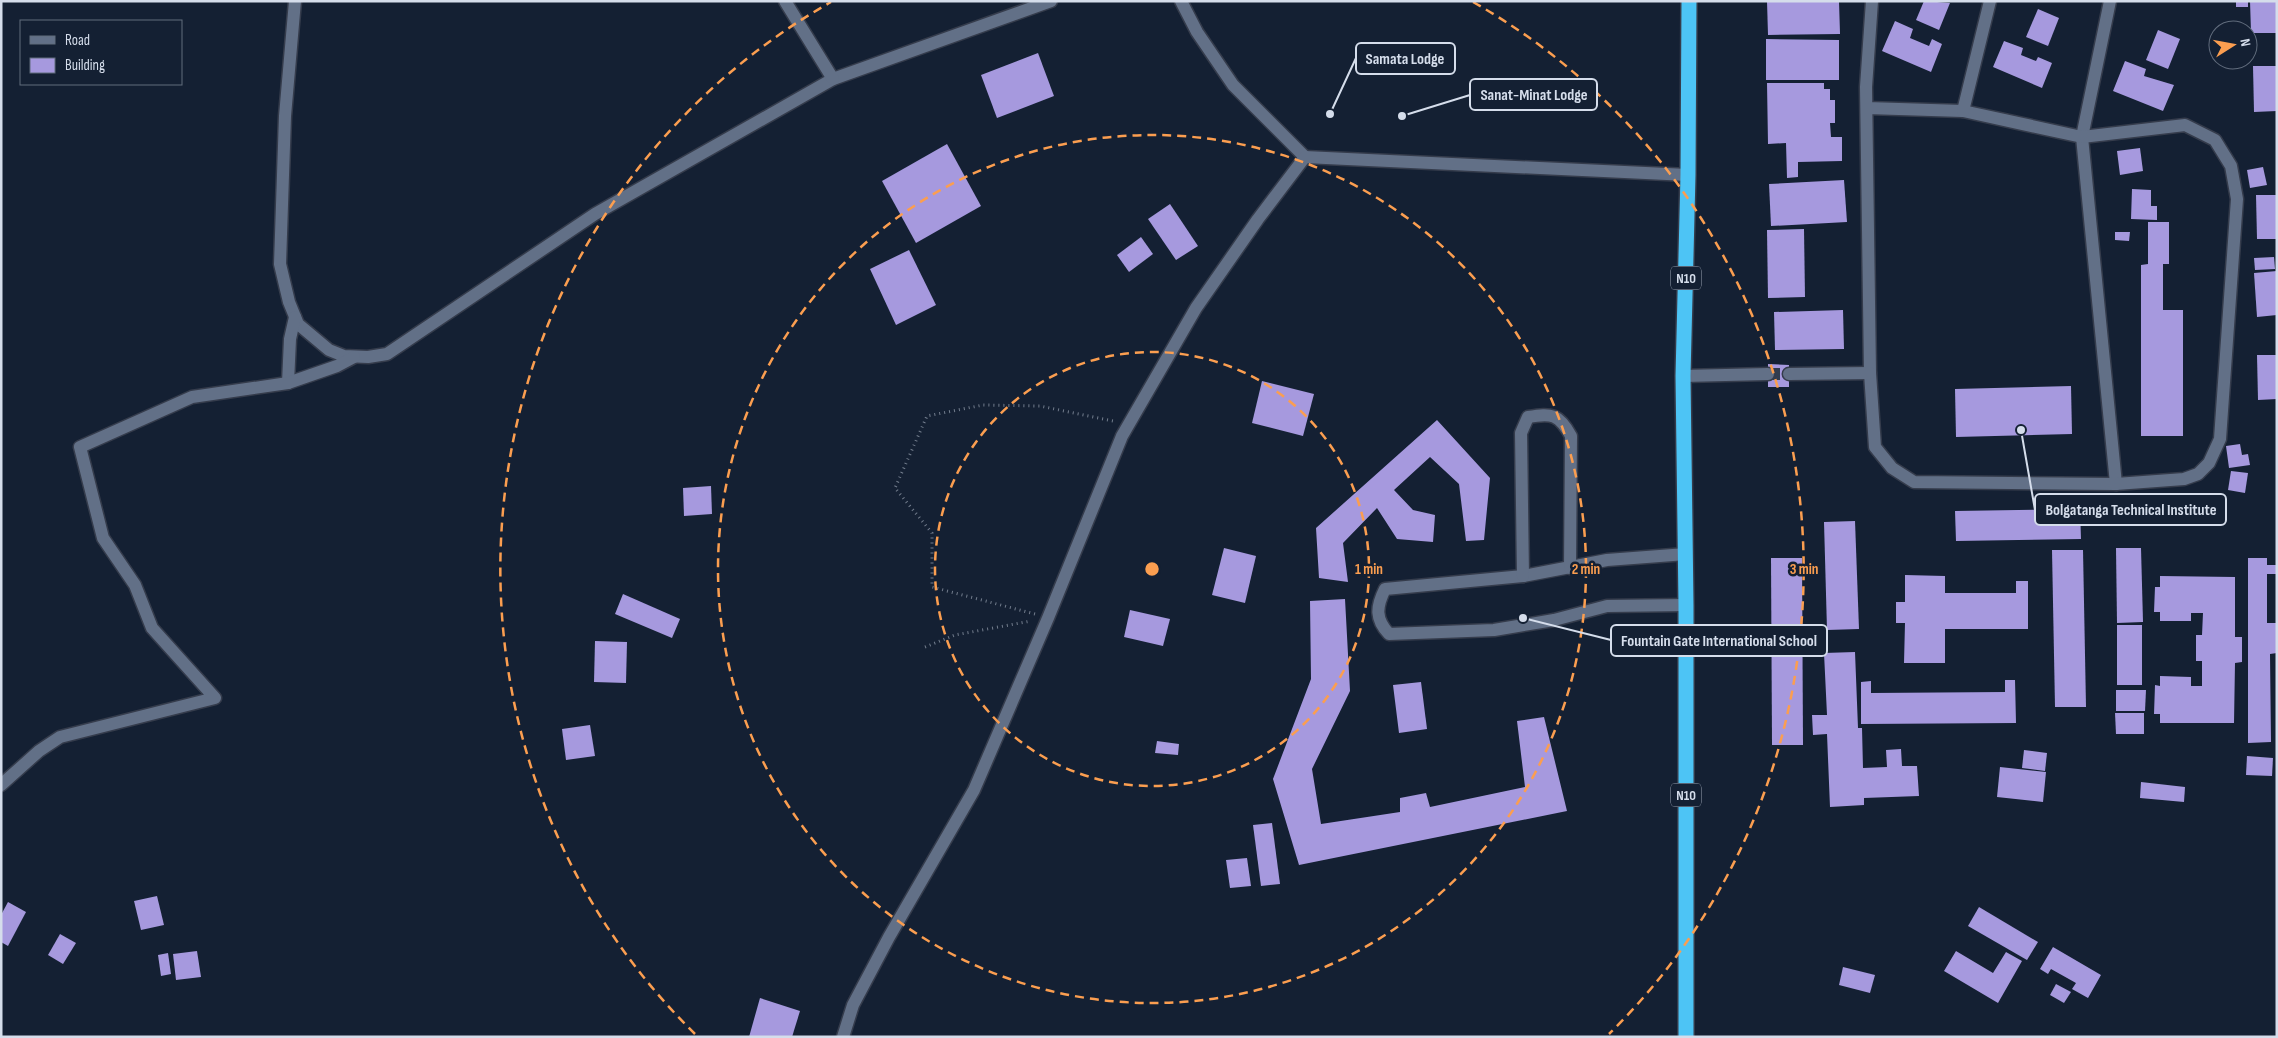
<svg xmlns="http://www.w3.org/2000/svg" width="2278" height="1038" viewBox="0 0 2278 1038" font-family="'Sofia Sans Condensed',sans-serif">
<rect width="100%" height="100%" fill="#142033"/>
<!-- building -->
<g fill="#a699de">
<polygon points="1767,1 1839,1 1840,34 1768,35"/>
<polygon points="1924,1 1950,3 1939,30 1916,20"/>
<rect x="2236" y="1" width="12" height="6"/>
<polygon points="2250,1 2277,1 2277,33 2251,33"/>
<polygon points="2038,9 2059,18 2048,46 2026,37"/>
<polygon points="1895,21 1913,29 1910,38 1929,46 1932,39 1942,44 1931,72 1882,51"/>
<polygon points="2158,30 2180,39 2168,69 2146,60"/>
<polygon points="1766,39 1839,40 1839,80 1766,80"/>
<polygon points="2004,41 2023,48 2021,55 2036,61 2038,57 2052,63 2042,88 1993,67"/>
<polygon points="1038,53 1054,96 997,118 981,75"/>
<polygon points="2125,61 2146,69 2144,76 2174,85 2163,111 2113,91"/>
<polygon points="2253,66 2277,66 2277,111 2254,112"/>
<polygon points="1767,83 1824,83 1824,89 1830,89 1830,100 1835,100 1835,123 1830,123 1831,137 1842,137 1842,161 1798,162 1798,177 1787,178 1786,143 1768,144"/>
<polygon points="947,144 981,206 916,243 882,181"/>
<polygon points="2140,148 2143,171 2120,175 2117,151"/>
<polygon points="2263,167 2267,185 2250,188 2247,170"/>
<polygon points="1844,180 1847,222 1771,226 1769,184"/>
<polygon points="2132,189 2151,190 2151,206 2157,206 2157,220 2131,219"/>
<polygon points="2256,195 2277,195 2277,239 2257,239"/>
<polygon points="1170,204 1198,246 1176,260 1148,219"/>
<polygon points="2148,222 2169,222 2169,264 2163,264 2163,310 2183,310 2183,436 2141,436 2141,265 2148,264"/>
<polygon points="1804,229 1805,297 1768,298 1767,230"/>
<polygon points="2115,232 2130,232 2129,241 2115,240"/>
<polygon points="1141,237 1153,254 1129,272 1117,255"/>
<polygon points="909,250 936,305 896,325 870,269"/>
<polygon points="2274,257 2275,269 2255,270 2254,258"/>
<polygon points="2277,271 2277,315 2257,317 2254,273"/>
<polygon points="1843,310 1844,349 1775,350 1774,312"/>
<polygon points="2257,355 2277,355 2277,399 2258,400"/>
<polygon points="1768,364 1789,365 1789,387 1768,387"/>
<polygon points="1262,381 1314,394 1303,436 1252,423"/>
<polygon points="2071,386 2072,434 1956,437 1955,389"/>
<polygon points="1437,420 1490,478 1484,540 1466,541 1459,484 1430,457 1394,490 1413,510 1435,515 1433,542 1397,539 1377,508 1343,543 1348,582 1319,578 1316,528"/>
<polygon points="2240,444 2242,455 2248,454 2250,465 2229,468 2226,446"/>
<polygon points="2231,471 2248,473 2245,493 2228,490"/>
<polygon points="711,486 712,514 684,516 683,488"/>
<polygon points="2080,509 2081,539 1956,541 1955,511"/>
<polygon points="1855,521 1859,629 1827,630 1824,522"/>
<polygon points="1224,548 1256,556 1245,603 1212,595"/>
<polygon points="2116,548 2141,548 2143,622 2117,623"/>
<polygon points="2052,550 2083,550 2086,707 2055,707"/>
<polygon points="1771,558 1802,558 1803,745 1772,745"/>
<polygon points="2248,558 2267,558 2267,565 2277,565 2277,574 2267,574 2267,623 2277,623 2277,653 2270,654 2271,742 2248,743"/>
<polygon points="1905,575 1945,576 1945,593 2016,593 2016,581 2028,581 2028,629 1945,629 1945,663 1904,663 1905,623 1896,623 1896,602 1905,602"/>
<polygon points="2160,576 2235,577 2235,637 2242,637 2242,662 2235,663 2234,723 2160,723 2160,714 2154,714 2155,685 2160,686 2160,676 2191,677 2191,686 2202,686 2202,661 2196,661 2196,635 2202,635 2203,613 2191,613 2191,621 2160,621 2160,612 2154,612 2155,587 2160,587"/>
<polygon points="623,594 680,619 672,638 615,614"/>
<polygon points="1345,599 1350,691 1312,769 1321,824 1400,812 1400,798 1426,793 1430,807 1525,787 1517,721 1544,717 1567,811 1299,865 1273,779 1311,679 1310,601"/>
<polygon points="1130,610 1170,619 1163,646 1124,637"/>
<rect x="2117" y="625" width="25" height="60"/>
<polygon points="595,641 627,642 626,683 594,682"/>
<polygon points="1855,652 1858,728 1862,728 1863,768 1887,767 1886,750 1901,749 1902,766 1917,766 1919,796 1864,798 1864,805 1830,807 1827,734 1813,735 1812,715 1827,715 1824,653"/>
<polygon points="2005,680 2015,680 2016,723 1861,724 1861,682 1871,681 1871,693 2005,692"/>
<polygon points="1421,682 1427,729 1399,733 1393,685"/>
<polygon points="2116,690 2146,690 2145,711 2116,711"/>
<polygon points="2115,713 2144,713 2144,734 2116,734"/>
<polygon points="590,725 595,756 566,760 562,729"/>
<polygon points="1157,741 1179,744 1178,755 1155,753"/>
<polygon points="2024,750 2047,753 2045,771 2022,768"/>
<polygon points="2247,756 2273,758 2272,776 2246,775"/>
<polygon points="2000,767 2046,772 2043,802 1997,797"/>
<polygon points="2141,782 2185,787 2184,802 2140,798"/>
<polygon points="1272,823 1280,884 1261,886 1253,825"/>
<polygon points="1247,858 1251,886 1230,888 1226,860"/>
<polygon points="157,896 164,925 141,930 134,901"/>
<polygon points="8,902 26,912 8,946 1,942 1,915"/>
<polygon points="1979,907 2038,942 2027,960 1968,926"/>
<polygon points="60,934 76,943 63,964 48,955"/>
<polygon points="2053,947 2101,975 2088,998 2072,989 2076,983 2051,969 2048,974 2040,969"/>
<polygon points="197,951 201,977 176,980 173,954"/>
<polygon points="1956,951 1993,973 2006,952 2022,961 1998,1003 1944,971"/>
<polygon points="168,953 171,974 161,976 158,955"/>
<polygon points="1843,967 1875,975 1870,993 1839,985"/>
<polygon points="2056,984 2071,992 2064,1003 2050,995"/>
<polygon points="760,998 800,1011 792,1037 749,1037"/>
</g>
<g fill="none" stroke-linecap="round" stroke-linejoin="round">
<!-- minor-tunnel -->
<polyline stroke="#313c4f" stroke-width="12" stroke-dasharray="12 6" stroke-linecap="butt" points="1768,374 1789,374"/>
<defs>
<g id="minor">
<polyline points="295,1 285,116 280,264 289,302 298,324 329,350 344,356 368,357 387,354 595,214 833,79 1051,1"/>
<polyline points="785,1 833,79"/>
<polyline points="1181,1 1197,32 1233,85 1305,157"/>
<polyline points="2110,1 2082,137 2116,484"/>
<polyline points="1867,108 1963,111 2082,137 2185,125 2215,140 2231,166 2237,199 2220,439 2209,463 2198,474 2184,479 2116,484 1914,482 1892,468 1875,447 1870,373 1866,87 1872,1"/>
<polyline points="1963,111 1990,1"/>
<polyline points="1789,374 1870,373"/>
<polyline points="1683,376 1768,374"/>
<polyline points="288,383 290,339 295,317"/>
<path d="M 1686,554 L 1607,560 L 1523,576 L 1385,589 C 1376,607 1375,619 1389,634 L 1494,630 L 1554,620 L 1607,606 L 1686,605"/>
<path d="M 1523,576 L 1521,433 L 1528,417 C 1552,413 1559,414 1571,436 L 1570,568"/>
<polyline points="1,785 39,751 60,737 215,698 152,628 135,585 103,538 80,447 192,397 288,383 337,366 354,357"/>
<polyline points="843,1037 853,1005 889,937 974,790 1048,618 1122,436 1196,308 1258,219 1305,157 1688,175"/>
</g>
<polyline id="highway" points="1686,1037 1686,605 1683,376 1688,175 1689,1"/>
</defs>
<!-- minor casing -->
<use href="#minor" stroke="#353c4c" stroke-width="15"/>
<!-- highway casing -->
<use href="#highway" stroke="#353c4c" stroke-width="18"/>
<!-- path -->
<g stroke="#737d8d" stroke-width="3" stroke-dasharray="1 4" stroke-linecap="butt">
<polyline points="1035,614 932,587 932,533 895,488 927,416 983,405 1040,406 1113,421"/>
<polyline points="925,647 955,635 1031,621"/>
</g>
<!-- minor -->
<use href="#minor" stroke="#627087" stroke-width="12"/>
<!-- highway -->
<use href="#highway" stroke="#4dc4f5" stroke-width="15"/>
</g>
<!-- distance rings -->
<g fill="none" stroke="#fb9e50" stroke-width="2.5" stroke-dasharray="9 6">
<circle cx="1152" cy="569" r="217"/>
<circle cx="1152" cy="569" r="434"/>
<path d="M695 1034A652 652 0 0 1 831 2M1473 2A652 652 0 0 1 1609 1034"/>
</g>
<g text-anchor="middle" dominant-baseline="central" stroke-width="5" stroke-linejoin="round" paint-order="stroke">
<!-- shield labels -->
<g fill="#142033" stroke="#9ba4b4" stroke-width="1">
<rect x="1671" y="266.5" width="30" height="23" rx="4"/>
<rect x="1671" y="783.5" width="30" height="23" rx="4"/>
</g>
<g font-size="14" font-weight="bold" fill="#d5ddeb">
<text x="1686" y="278">N10</text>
<text x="1686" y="795">N10</text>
</g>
</g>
<circle cx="1152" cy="569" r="8" fill="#fb9e50" stroke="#142033" stroke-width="2.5"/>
<g font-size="15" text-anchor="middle" font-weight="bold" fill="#fb9e50" stroke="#142033" stroke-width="5" stroke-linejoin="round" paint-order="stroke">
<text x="1369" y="574">1 min</text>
<text x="1586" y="574">2 min</text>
<text x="1804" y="574">3 min</text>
</g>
<!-- callouts -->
<path fill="none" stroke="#d5ddeb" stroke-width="2" d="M1330 114L1356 58M1402 116L1470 95M2021 430L2035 510M1523 618L1611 640"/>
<g fill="#d5ddeb" stroke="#142033" stroke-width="2">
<circle cx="1330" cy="114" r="5"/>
<circle cx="1402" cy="116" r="5"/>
<circle cx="2021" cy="430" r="5"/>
<circle cx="1523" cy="618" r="5"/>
</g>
<g fill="#142033" stroke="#d5ddeb" stroke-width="2">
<rect x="1356" y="43" width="99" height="31" rx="5"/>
<rect x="1470" y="79" width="127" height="31" rx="5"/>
<rect x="2035" y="494" width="191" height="31" rx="5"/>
<rect x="1611" y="625" width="216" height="31" rx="5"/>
</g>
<g font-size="16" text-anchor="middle" font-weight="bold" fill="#d5ddeb">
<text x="1405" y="64">Samata Lodge</text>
<text x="1534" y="100">Sanat-Minat Lodge</text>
<text x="2131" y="515">Bolgatanga Technical Institute</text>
<text x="1719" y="646">Fountain Gate International School</text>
</g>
<!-- border -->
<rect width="2278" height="1038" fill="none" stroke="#d5ddeb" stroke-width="5"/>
<!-- legend -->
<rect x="20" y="20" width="162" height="65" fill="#142033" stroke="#616c7d"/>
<rect x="30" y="36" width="25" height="8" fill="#627087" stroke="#616c7d"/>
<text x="65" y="45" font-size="15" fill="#d5ddeb">Road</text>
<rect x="30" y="58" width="25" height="15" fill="#a699de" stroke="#616c7d"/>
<text x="65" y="70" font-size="15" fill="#d5ddeb">Building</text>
<!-- north arrow -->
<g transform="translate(2233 45) rotate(79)"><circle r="24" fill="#142033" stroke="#616c7d"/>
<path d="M0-4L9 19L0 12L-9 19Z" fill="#fb9e50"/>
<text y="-8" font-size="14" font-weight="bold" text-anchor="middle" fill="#d5ddeb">N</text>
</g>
</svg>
